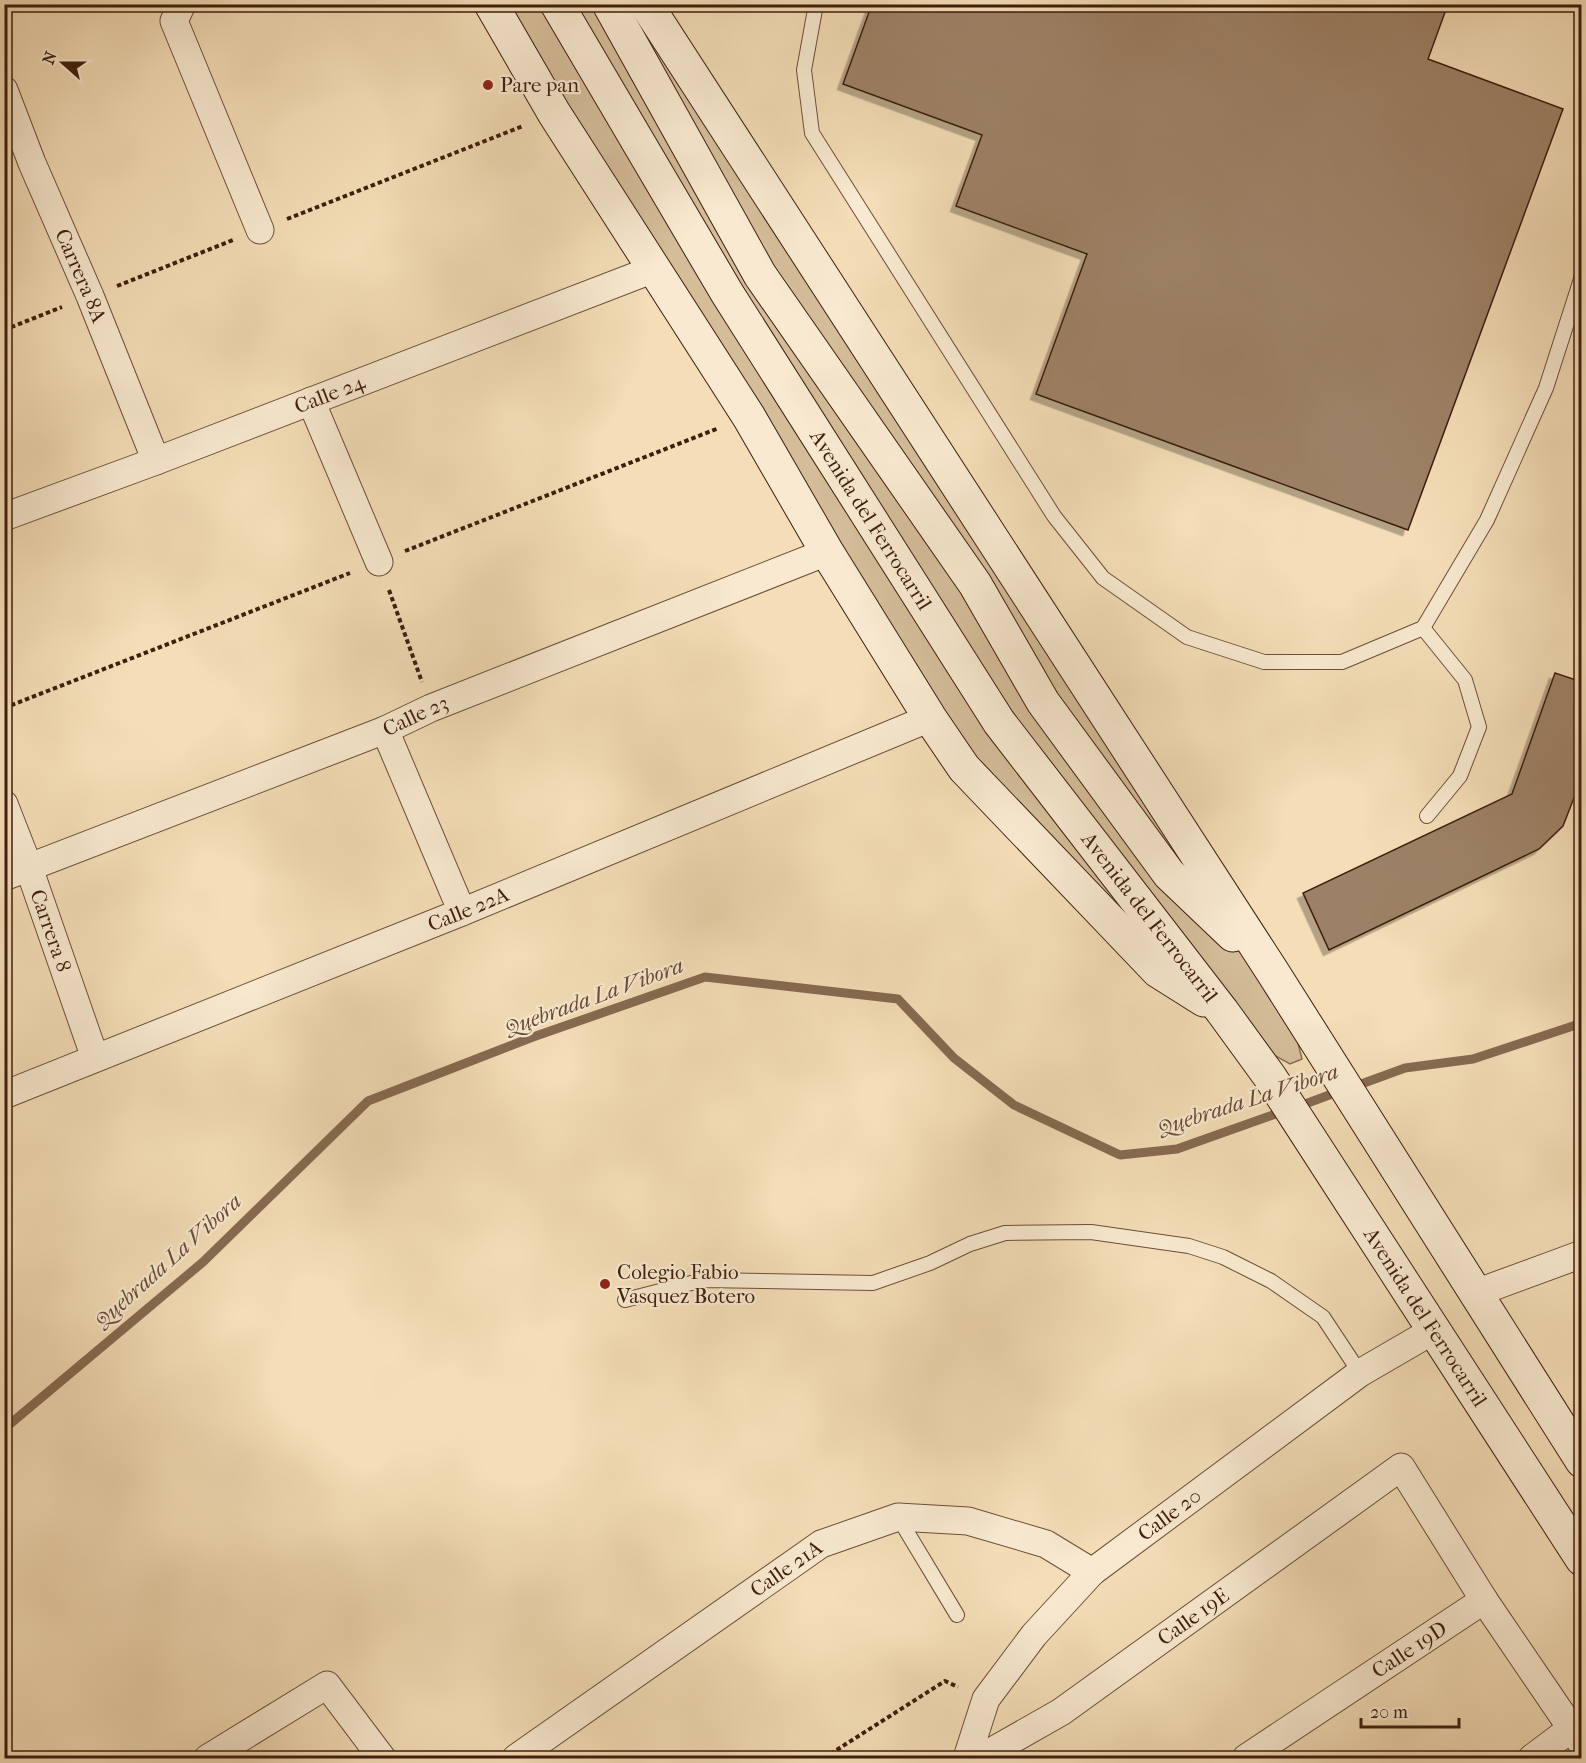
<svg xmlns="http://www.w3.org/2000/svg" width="1586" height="1763" viewBox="0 0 1586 1763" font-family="'IM FELL French Canon',serif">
<defs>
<filter id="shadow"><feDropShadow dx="-5.5" dy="5.5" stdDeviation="0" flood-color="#0004"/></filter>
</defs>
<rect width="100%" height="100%" fill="#f4ddb7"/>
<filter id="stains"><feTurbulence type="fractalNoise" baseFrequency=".00333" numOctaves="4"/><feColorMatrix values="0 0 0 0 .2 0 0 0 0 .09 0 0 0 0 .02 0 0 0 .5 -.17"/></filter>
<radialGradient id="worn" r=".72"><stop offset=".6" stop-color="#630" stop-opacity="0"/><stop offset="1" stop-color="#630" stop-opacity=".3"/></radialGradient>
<!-- green -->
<polygon fill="#d5bd9a" stroke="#8a6e54" stroke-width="1.5" points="491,5 646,5 1285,992 1302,1059 1290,1064 1240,1036 964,768"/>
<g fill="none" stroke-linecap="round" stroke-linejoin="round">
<!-- stream -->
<g stroke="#866a51" stroke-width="9">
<polyline points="1353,1087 1405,1068 1473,1059 1582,1023"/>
<polyline points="1297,1107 1340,1091"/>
<polyline points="4,1429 203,1262 368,1101 533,1037 705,977 898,999 954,1058 1014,1105 1120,1155 1177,1149 1284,1111"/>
</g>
</g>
<!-- building -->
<g fill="#9d8166" stroke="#3e1e0e" stroke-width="1.5" filter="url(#shadow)">
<polygon points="872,4 1448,4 1428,59 1563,109 1408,530 1036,394 1087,254 956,206 982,135 843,84"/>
<polygon points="1555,673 1582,682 1582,777 1563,826 1539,849 1329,950 1303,893 1512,794"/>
</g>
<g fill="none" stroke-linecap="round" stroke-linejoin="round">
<defs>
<g id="service">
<polyline points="816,4 804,70 812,133 1054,516 1103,578 1187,637 1264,662 1342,662 1423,628 1487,520 1546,388 1582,276"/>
<polyline points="1423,628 1465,680 1479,727 1460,776 1427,816"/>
<polyline points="625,1300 703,1280 873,1283 930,1263 970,1244 1005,1233 1091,1232 1189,1246 1223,1257 1271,1281 1323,1317 1360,1373"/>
<polyline points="898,1517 957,1615"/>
</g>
<g id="minor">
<polyline points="182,4 174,21 260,230"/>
<path id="s1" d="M 4,90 L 32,163 L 90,296 L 156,461"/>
<polyline points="311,401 379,562"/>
<path id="s2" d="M 4,517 L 156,461 L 654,269"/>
<polyline points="385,730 462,912"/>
<path id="s3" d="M 4,804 L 29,868 L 95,1058"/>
<path id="s4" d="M 4,877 L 385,730 L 431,708 L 827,552"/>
<path id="s5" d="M 4,1095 L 462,912 L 930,718"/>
<polyline points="1476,1293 1582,1254"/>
<polyline points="208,1758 327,1685 382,1758"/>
<path id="s6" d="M 516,1758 L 821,1544 L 898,1517 L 968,1521 L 1046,1544 L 1092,1572"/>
<path id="s7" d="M 967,1758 L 986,1699 L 1034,1635 L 1092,1572 L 1360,1373 L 1434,1330"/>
<path id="s8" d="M 980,1758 L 1061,1712 L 1401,1467 L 1484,1600 L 1582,1744"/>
<path id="s9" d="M 1246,1758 L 1484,1600"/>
<polyline points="1532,1758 1572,1728"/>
</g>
<g id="secondary">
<polyline points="491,4 554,113 749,417 827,552 930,718 964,768 1158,971 1204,1000"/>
<path id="s10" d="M 557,4 L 727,293 L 999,722 L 1222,1011 L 1270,1077 L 1582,1559"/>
<polyline points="609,4 760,275 975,584 1043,702 1169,874 1233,935"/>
<polyline points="646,4 1272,971 1582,1461"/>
</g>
</defs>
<!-- service casing -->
<use href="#service" stroke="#6c4e38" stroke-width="16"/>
<!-- minor casing -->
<use href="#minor" stroke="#6c4e38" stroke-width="29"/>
<!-- secondary casing -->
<use href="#secondary" stroke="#3e1e0e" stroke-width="35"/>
<!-- path -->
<g stroke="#3e1e0e" stroke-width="4" stroke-dasharray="4.5 3" stroke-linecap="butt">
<polyline points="287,219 523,126"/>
<polyline points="117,286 233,240"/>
<polyline points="4,330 62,307"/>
<polyline points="405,551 719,428"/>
<polyline points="389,590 422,682"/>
<polyline points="4,708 350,573"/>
<polyline points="824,1758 945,1681 958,1687"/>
</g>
<!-- service -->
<use href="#service" stroke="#f8e9d0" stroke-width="14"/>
<!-- minor -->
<use href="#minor" stroke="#f8e9d0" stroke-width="27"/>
<!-- secondary -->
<use href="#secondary" stroke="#f8e9d0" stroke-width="33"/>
</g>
<!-- markers -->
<g fill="#8f2418" stroke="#f8e9d0" stroke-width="2">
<circle cx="488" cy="85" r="6"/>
<circle cx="605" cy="1284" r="6"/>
</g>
<g text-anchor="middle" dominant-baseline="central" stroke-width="4.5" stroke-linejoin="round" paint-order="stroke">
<!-- poi labels -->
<g font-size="21" fill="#3e1e0e" stroke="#f8e9d0" text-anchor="start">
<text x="500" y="85">Pare pan</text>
<text x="617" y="1272">Colegio Fabio<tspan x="617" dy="24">Vasquez Botero</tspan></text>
</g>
<!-- street labels -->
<g font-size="21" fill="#3e1e0e" stroke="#f8e9d0">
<text stroke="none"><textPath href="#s1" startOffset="201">Carrera 8A</textPath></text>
<text stroke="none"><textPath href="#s2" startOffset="348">Calle 24</textPath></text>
<text stroke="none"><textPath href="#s10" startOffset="604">Avenida del Ferrocarril</textPath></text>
<text stroke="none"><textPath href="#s4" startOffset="442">Calle 23</textPath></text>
<text stroke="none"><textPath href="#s5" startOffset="500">Calle 22A</textPath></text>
<text stroke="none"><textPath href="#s10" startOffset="1090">Avenida del Ferrocarril</textPath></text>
<text stroke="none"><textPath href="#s3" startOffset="135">Carrera 8</textPath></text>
<text stroke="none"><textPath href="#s10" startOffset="1576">Avenida del Ferrocarril</textPath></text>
<text stroke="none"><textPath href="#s7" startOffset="324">Calle 20</textPath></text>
<text stroke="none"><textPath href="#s6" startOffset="330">Calle 21A</textPath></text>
<text stroke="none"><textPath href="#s8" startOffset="256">Calle 19E</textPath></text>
<text stroke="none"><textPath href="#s9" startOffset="196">Calle 19D</textPath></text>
</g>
<!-- water labels -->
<g font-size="22" font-style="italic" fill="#684a35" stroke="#f8e9d0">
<text transform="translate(594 997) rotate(-20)">Quebrada La Vibora</text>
<text transform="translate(1248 1100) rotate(-18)">Quebrada La Vibora</text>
<text transform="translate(168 1261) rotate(-42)">Quebrada La Vibora</text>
</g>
</g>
<!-- margin -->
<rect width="1586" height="1763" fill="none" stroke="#f4ddb7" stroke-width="24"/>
<rect x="6" y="6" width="1574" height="1751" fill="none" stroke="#3e1e0e" stroke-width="3"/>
<rect x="12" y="12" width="1562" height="1739" fill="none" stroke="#3e1e0e" stroke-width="1.5"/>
<!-- north arrow -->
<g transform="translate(63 63) rotate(291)" stroke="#f8e9d0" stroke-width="4.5" paint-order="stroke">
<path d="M0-4.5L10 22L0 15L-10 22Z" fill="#3e1e0e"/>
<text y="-9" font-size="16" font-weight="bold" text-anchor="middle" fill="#3e1e0e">N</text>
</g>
<!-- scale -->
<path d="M1361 1718v9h98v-9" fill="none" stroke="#3e1e0e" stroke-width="3"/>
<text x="1370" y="1718" font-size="18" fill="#3e1e0e" stroke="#f8e9d0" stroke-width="4.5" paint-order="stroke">20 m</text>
<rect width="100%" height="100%" filter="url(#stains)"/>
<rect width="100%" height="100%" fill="url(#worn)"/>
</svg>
